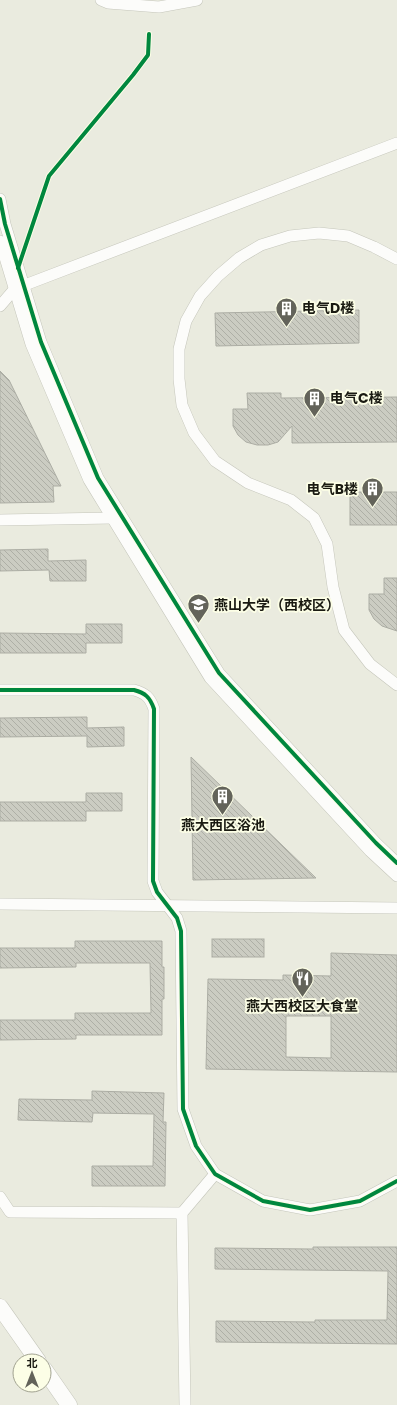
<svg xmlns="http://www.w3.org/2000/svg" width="397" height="1405" viewBox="0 0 397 1405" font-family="Poppins,'Noto Sans SC',sans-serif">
<defs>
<pattern id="building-back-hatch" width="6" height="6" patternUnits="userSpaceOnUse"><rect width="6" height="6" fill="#cbccc2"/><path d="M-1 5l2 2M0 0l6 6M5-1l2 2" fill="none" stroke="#aeafa6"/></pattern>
</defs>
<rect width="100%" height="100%" fill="#eaebdf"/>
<!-- building -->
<g fill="url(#building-back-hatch)" stroke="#acada4" fill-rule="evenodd">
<polygon points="359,310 359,343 216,346 215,313"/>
<polygon points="0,371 9,380 61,486 53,486 54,502 0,503"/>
<polygon points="247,393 281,393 281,398 397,397 397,442 292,443 292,426 278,442 268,445 257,445 246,442 238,435 233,426 233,409 248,409"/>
<rect x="350" y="492" width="47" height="33"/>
<polygon points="48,549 48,561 86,560 86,581 50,581 49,570 0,571 0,550"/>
<polygon points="384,578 397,578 397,631 382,626 374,619 369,610 369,594 384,594"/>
<polygon points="86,624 122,624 122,643 86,643 86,653 0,653 0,633 86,634"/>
<polygon points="87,717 87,728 124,727 124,746 87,747 87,736 0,737 0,718"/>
<polygon points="191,757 316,878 193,880"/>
<polygon points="86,793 122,793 122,811 86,811 86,821 0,821 0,802 86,802"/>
<rect x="212" y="939" width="52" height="18"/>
<polygon points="75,941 162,941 162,967 164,967 164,999 162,999 162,1035 76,1035 76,1039 0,1040 0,1020 75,1020 75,1013 151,1013 150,963 76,963 76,967 0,968 0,948 75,948"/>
<path d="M 331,953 L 397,955 L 397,1072 L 206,1069 L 208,979 L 283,980 L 283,975 L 331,976 ZM 286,1016 L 331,1016 L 331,1058 L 286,1057 Z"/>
<polygon points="92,1091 164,1093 163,1122 166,1122 165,1186 92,1186 92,1166 153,1166 154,1114 93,1113 92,1122 18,1120 19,1099 92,1100"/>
<polygon points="313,1247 397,1247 397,1344 216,1342 216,1321 315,1322 315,1320 387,1320 388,1271 215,1269 215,1248 313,1249"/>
</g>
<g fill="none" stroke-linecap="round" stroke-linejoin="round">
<defs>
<g id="street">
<polyline points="101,0 108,3 159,7 197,0"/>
<polyline points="0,199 5,224 41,342 98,478 219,673 376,843 397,863"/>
<polyline points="0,241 31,344 89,480 210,678 370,851 397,876"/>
<polyline points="397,259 374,247 348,236 319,233 290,236 261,245 239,258 218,276 200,296 186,321 179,349 179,379 182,405 194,433 215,461 248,483 291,500 314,518 327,544 333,587 344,630 370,664 397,685"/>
<polyline points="17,288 397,143"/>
<polyline points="0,306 18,285"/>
<polyline points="0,520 112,518 117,515"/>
<path d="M 0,690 L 134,690 C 145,693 150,697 154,709 L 153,881 L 157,892 L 177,918 L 181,931 L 183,1109 L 196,1146 L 215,1174 L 263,1201 L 310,1210 L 360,1201 L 397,1181"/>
<polyline points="0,904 397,908"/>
<polyline points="0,1197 10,1212 182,1213"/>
<polyline points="185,1405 182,1213 215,1174"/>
</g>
<g id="secondary">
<polyline points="0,1307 38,1361"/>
<polyline points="44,1369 69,1405"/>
</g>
</defs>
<!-- street casing -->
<use href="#street" stroke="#c5c6bb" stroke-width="12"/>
<!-- secondary casing -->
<use href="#secondary" stroke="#c5c6bb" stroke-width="17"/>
<!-- street -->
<use href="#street" stroke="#fcfcfa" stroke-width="11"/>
<!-- secondary -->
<use href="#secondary" stroke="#fcfcfa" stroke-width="16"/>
<defs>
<g id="cycleway">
<polyline points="0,199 5,224 41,342 98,478 219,673 376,843 397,863"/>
<polyline points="18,268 49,176 133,75 148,55 149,34"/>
<path d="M 0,690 L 134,690 C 145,693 150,697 154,709 L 153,881 L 157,892 L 177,918 L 181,931 L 183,1109 L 196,1146 L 215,1174 L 263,1201 L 310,1210 L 360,1201 L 397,1181"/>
</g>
</defs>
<!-- cycleway casing -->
<use href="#cycleway" stroke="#fcfee6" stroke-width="6"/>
<!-- cycleway -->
<use href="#cycleway" stroke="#00873e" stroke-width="4"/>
</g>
<!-- icons -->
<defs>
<symbol id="building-pin" viewBox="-11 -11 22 30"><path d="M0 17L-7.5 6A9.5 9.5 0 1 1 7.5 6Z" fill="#63635a" stroke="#fcfee6"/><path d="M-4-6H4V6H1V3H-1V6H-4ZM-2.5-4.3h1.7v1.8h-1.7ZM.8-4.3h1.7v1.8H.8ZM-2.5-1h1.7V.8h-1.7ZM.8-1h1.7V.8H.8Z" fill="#fff"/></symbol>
<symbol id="university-pin" viewBox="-11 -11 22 30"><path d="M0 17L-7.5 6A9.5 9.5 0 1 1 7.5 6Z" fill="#63635a" stroke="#fcfee6"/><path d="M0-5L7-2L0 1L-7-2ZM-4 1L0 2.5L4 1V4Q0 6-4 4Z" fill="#fff"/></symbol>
<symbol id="restaurant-pin" viewBox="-11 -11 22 30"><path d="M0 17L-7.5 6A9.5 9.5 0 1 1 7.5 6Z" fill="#63635a" stroke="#fcfee6"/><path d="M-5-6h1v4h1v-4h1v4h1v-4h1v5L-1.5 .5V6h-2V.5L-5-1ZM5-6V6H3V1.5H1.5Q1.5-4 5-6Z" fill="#fff"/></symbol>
</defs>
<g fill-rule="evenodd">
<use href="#building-pin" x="274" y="296" width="25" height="34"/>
<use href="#building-pin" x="302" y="386" width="25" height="34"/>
<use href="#building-pin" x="360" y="476" width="25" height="34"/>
<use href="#university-pin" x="186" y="592" width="25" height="34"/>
<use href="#building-pin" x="210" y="784" width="25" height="34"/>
<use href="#restaurant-pin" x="290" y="966" width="25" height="34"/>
</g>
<g text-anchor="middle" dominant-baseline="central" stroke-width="3.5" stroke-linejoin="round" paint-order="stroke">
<!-- poi labels -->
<g font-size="14" font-weight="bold" fill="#1a1a12" stroke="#fcfee6" text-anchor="start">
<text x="302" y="308">电气D楼</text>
<text x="330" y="398">电气C楼</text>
<text x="358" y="489" text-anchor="end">电气B楼</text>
<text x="214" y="605">燕山大学（西校区）</text>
<text x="223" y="825" text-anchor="middle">燕大西区浴池</text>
<text x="302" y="1006" text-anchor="middle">燕大西校区大食堂</text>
</g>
</g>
<!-- north arrow -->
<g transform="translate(32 1373)"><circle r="19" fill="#fcfee6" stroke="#a2a391"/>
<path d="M0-3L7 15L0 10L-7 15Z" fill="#63635a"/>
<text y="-6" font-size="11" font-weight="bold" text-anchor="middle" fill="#1a1a12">北</text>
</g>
</svg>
